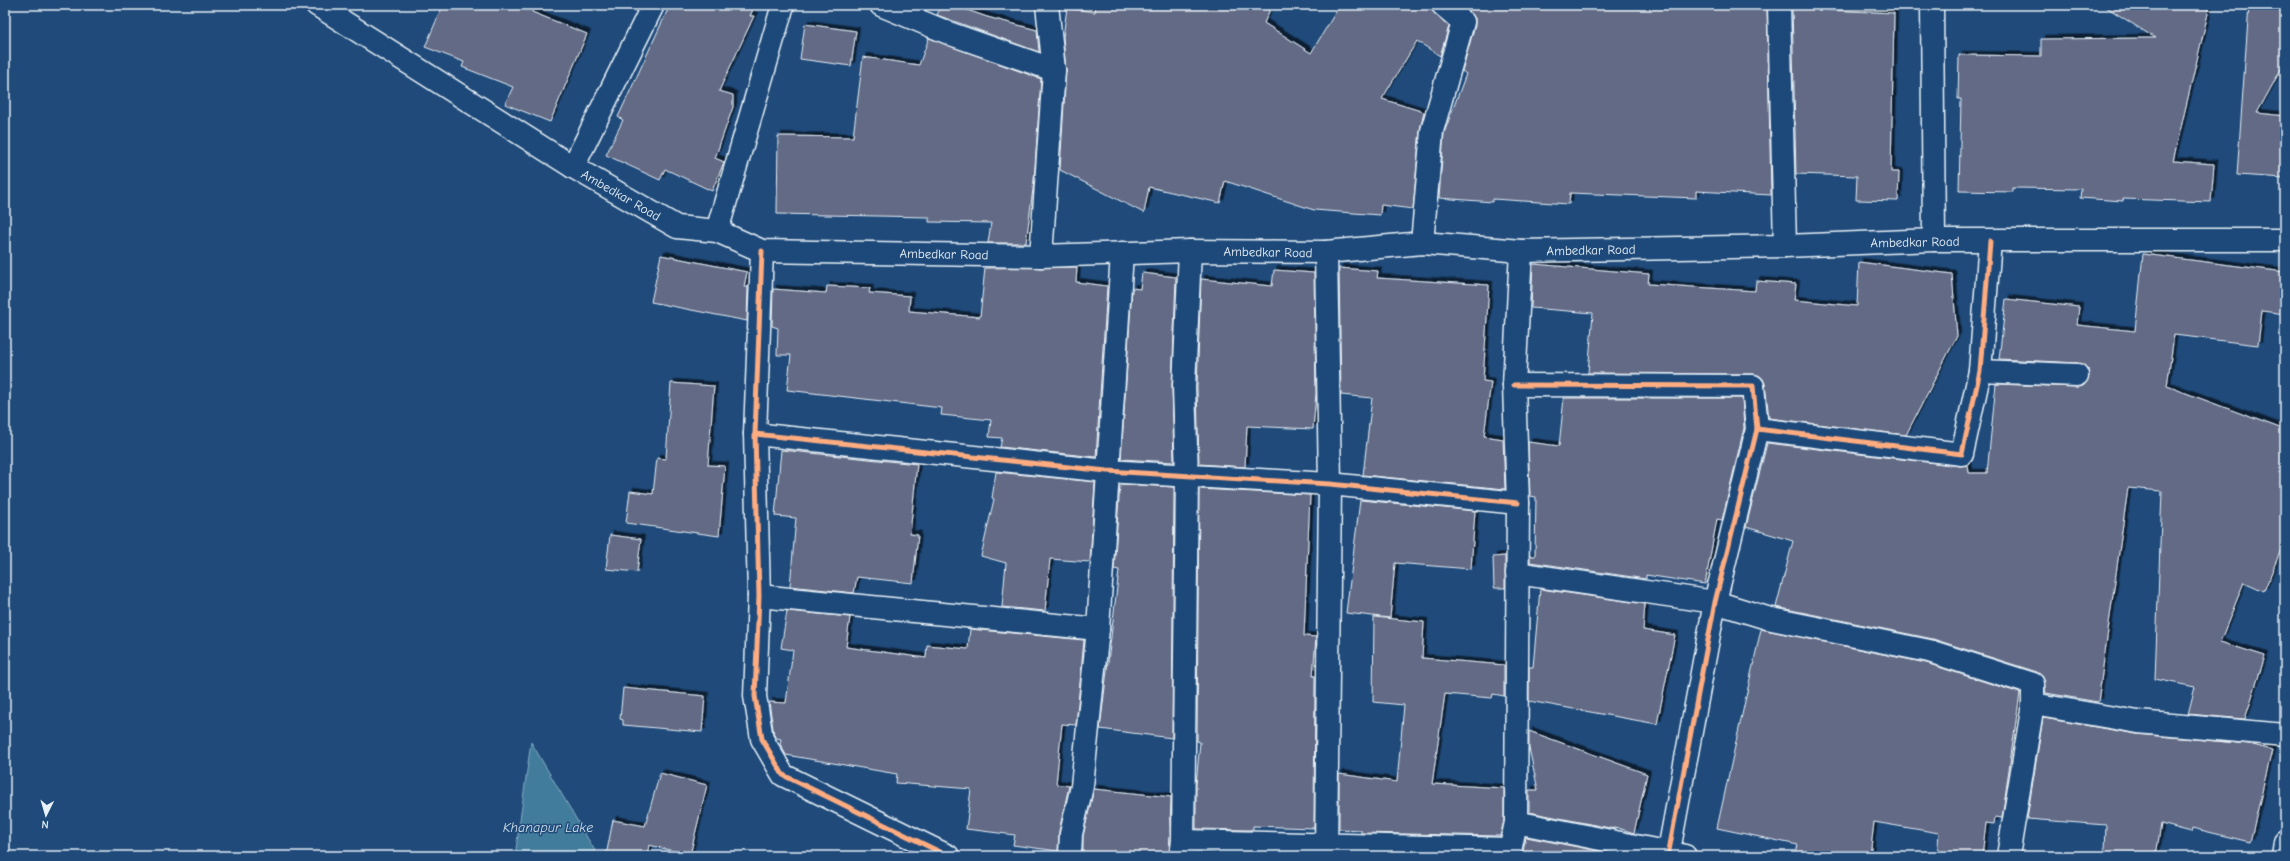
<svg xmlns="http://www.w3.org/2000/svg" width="2290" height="861" viewBox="0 0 2290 861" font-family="'Comic Neue',sans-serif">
<defs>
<filter id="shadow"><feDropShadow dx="3.5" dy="-3.5" stdDeviation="0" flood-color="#0009"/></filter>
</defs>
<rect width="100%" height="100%" fill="#1f4a7a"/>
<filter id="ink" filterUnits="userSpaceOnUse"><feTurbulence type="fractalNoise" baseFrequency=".025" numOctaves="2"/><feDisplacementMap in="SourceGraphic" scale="8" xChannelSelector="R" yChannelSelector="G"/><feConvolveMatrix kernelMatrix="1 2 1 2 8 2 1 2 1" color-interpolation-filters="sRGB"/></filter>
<g filter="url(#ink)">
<!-- water -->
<polygon fill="#437c9d" stroke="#85abc1" points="531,742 598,856 515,856"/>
<!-- building -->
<g fill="#626a85" stroke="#e8f1f8" filter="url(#shadow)">
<polygon points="443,5 535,5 532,12 587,34 550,122 505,104 513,87 462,67 464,62 425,47"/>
<polygon points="670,5 755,5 750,16 754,16 719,91 733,95 733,107 715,158 724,162 712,191 665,169 660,180 606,155 623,120 618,117"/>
<polygon points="941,5 953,5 987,17 1037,30 1039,52 937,15"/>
<polygon points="1096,5 1272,5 1264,23 1311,53 1340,5 1431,5 1435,14 1449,26 1440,56 1417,41 1382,99 1424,112 1420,130 1413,209 1381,205 1380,215 1314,210 1225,181 1220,203 1149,187 1144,213 1060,170 1066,71 1063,37 1067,8 1095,12"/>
<polygon points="1462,5 1767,5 1771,195 1696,191 1696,198 1570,193 1569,204 1493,199 1493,202 1439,198 1444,133 1466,74 1462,71 1475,25 1475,18"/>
<polygon points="1792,5 1827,5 1827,10 1894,13 1891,172 1899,172 1898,201 1856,200 1857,176 1796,174"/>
<polygon points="2103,5 2210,5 2173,161 2214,164 2211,202 2123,199 2123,201 2080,198 2081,189 2013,188 2013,192 1959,191 1961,99 1958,99 1959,55 2041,56 2041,39 2155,38"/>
<polygon points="2249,5 2285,5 2285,62 2257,113 2285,116 2285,178 2237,175"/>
<polygon points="805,24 856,31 851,66 800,59"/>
<polygon points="929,38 1041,79 1034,181 1026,243 988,243 991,223 929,222 929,217 777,214 778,136 853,137 863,57 919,65"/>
<polygon points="2143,254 2285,272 2285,314 2262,311 2258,345 2174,335 2167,386 2285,430 2285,540 2264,591 2244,582 2220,642 2265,656 2245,719 2188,714 2195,687 2155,679 2162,491 2128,488 2098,702 2046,693 2043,677 2037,672 1933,639 1776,607 1793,541 1746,527 1767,443 1960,466 1968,465 1969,473 1987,473 1996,384 2076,387 2083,386 2089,376 2088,369 2078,363 1999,359 2006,299 2079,307 2077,325 2135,331"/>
<polygon points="661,255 747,272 744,287 748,287 747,321 651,302"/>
<polygon points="1859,262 1952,274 1957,336 1906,435 1769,418 1765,384 1763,379 1753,374 1588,373 1593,313 1531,308 1533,264 1649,274 1648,284 1755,291 1756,281 1796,284 1794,300 1857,306"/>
<polygon points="1077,267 1076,282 1107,286 1096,457 1000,447 1002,438 989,437 991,420 941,415 942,408 787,390 791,355 777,355 778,328 772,326 773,289 826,293 827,286 870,288 869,293 910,296 909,311 980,317 985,268"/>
<polygon points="1339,268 1378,271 1377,278 1489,285 1483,381 1491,382 1484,436 1503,439 1505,489 1363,475 1372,398 1341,395"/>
<polygon points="1274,270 1314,273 1316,393 1313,429 1247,426 1245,467 1199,464 1197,387 1201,279 1272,286"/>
<polygon points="1142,273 1176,277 1172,386 1174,462 1121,459 1132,288 1140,289"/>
<polygon points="671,383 714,386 708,465 725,466 719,536 626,523 630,491 653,494 657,458 666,459"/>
<polygon points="1564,398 1742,398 1744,428 1722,520 1717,519 1705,584 1646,575 1646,579 1530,562 1530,556 1535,556 1536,497 1530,496 1528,442 1559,446"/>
<polygon points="781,450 917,464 910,534 918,535 913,583 857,577 854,593 790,586 796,518 775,516"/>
<polygon points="996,472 1095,482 1090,562 1050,559 1045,611 1002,607 1006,563 981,556 994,499 992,498"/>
<polygon points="1120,484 1174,487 1172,738 1100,729 1119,570 1114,569"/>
<polygon points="1199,489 1310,495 1304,636 1316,637 1313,676 1315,676 1314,828 1253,826 1253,829 1249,830 1196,829 1196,785 1200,742 1197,741"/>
<polygon points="1360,500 1475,511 1471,569 1395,563 1390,618 1346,613"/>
<polygon points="610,535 641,539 637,572 606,569"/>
<polygon points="1505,556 1505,588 1494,588 1493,557"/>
<polygon points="1540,589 1645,604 1643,630 1675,635 1657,724 1529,701 1529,667 1533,667"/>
<polygon points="787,611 850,617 846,647 926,658 927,645 968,649 970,629 1084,640 1076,725 1062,724 1056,784 1069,786 1059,831 1058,851 1013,845 1015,835 966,829 971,789 896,783 897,774 786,755 780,744 781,739 776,738 774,735 769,702 786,703 793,650 781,648"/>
<polygon points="1374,617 1424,622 1422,658 1504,665 1504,696 1493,694 1492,698 1445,694 1432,784 1504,788 1504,821 1500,836 1361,833 1361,830 1339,829 1339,774 1397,782 1404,705 1373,702"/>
<polygon points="1761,629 1926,663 2020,693 2002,818 1995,817 1994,824 1986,823 1982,856 1937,856 1939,833 1874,822 1870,856 1795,856 1798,845 1717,828"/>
<polygon points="623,688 705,696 702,732 623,725 623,720 620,719"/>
<polygon points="2043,718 2136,734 2249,744 2272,750 2250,842 2192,828 2191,832 2161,824 2156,856 2119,856 2105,851 2106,825 2027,819"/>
<polygon points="1529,731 1647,774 1634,833 1615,827 1615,829 1529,812 1529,790 1538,790 1529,748"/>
<polygon points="660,773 707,785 690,855 649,845 647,856 606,856 613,820 645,826"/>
<polygon points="1094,789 1171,797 1169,856 1085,856 1085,854 1083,854 1083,836"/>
<polygon points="1526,837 1614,854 1614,856 1522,856"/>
<polygon points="1194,854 1247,855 1194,856"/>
</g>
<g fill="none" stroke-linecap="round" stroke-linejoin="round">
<defs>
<g id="minor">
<polyline points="881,5 951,34 1054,70"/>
<polyline points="1779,5 1785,246"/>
<polyline points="1932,5 1934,240"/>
<polyline points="573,167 653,5"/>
<polyline points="717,231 783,5"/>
<polyline points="1422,243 1432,131 1463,22 1443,5"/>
<polyline points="762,251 755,434 759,596 755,696 762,739 783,775 948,856"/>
<polyline points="1326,252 1330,484 1326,856"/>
<polyline points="1041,256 1054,70 1047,5"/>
<polyline points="1980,371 2077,375"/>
<polyline points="1514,385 1753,386 1757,429 1715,602 1668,856"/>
<polyline points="1757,429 1962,454 1980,371 1990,241"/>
<polyline points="755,434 1107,471 1330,484 1518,503"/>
<polyline points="1517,573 1715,602 1767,618 1929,651 2033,684 2033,704 2008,856"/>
<polyline points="759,596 1098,629"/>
<polyline points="2033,704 2138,722 2285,735"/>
<polyline points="1516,822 1685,856"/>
<polyline points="1183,841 1509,849"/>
<polyline points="1070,856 1071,834 1082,786 1098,629 1122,253"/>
<polyline points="1181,856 1183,841 1187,475 1184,387 1190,251"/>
<polyline points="1509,856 1516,822 1518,503 1514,385 1521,251"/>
<polyline points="2283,856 2285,842"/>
</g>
<polyline id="primary" points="317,5 573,167 677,227 717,231 762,251 1041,256 1190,251 1326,252 1422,243 1521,251 1785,246 1934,240 2285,240"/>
</defs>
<!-- minor casing -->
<use href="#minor" stroke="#e8f1f8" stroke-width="25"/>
<!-- primary casing -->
<use href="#primary" stroke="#e8f1f8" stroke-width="25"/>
<!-- minor -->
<use href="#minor" stroke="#1f4a7a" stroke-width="22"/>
<!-- primary -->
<use href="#primary" stroke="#1f4a7a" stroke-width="22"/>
<defs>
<g id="cycleway">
<polyline points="762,251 755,434 759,596 755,696 762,739 783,775 948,856"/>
<polyline points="1514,385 1753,386 1757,429 1715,602 1668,856"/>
<polyline points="1757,429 1962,454 1980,371 1990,241"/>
<polyline points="755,434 1107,471 1330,484 1518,503"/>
</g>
</defs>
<!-- cycleway casing -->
<use href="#cycleway" stroke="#1f4a7a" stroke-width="8"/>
<!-- cycleway -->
<use href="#cycleway" stroke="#ffac80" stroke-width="5"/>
</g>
</g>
<g text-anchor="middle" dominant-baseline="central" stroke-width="3" stroke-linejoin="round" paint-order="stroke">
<!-- street labels -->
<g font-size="13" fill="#e8f1f8" stroke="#1f4a7a">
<text transform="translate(621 195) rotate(30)">Ambedkar Road</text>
<text transform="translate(1915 242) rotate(-1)">Ambedkar Road</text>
<text transform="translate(1591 250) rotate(-1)">Ambedkar Road</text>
<text transform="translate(1268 252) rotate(1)">Ambedkar Road</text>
<text transform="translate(944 254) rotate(1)">Ambedkar Road</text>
</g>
<!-- water labels -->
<g font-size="14" font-style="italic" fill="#cfdfea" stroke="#1f4a7a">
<text x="548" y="827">Khanapur Lake</text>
</g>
</g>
<!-- margin -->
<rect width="2290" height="861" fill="none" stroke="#1f4a7a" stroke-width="20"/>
<rect x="10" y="10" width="2270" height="841" fill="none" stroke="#e8f1f8" stroke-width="1.5" filter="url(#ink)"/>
<!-- north arrow -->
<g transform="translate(46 815) rotate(185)" stroke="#1f4a7a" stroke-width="3" paint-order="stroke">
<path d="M0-3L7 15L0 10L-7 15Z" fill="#e8f1f8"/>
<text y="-6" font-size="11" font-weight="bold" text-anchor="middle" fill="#e8f1f8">N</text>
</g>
</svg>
